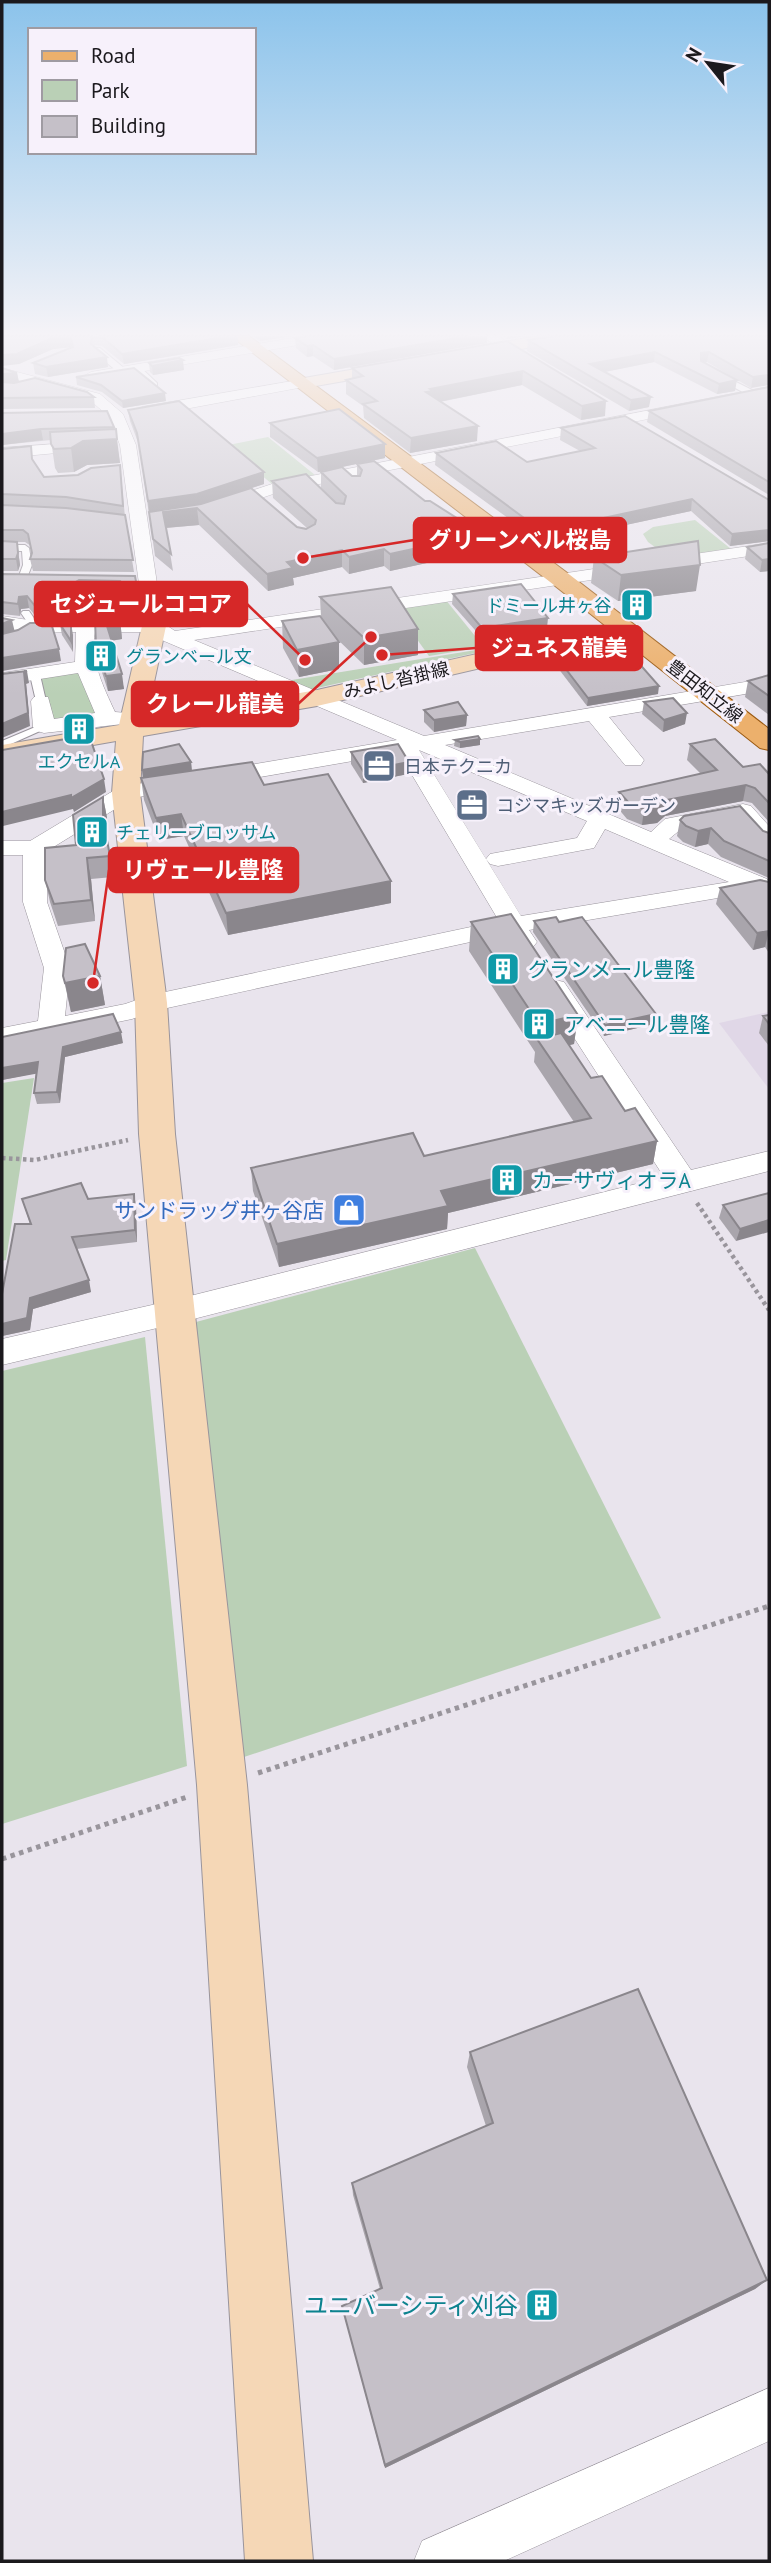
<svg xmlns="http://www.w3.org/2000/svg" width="771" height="2563" viewBox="0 0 771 2563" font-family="'PT Sans','Noto Sans JP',sans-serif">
<rect width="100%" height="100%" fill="#e9e4ed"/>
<!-- built -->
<polygon fill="#e0d7e7" points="769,1012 769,1089 719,1023"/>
<!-- green -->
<g fill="#bad0b6">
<polygon points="268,437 315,475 272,484 247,463 188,453"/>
<polygon points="695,520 731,549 670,558 648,542 643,534 653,527"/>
<polygon points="445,599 484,647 429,656 393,606"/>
<polygon points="482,649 484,651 308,690 286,681"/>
<polygon points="72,671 79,674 98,714 47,720 40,677"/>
<polygon points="34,1078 6,1260 2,1261 2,1083"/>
<polygon points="475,1248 661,1618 244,1757 196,1322"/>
<polygon points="145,1337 187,1766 2,1824 2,1371"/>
</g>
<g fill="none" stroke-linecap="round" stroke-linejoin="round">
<defs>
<g id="lane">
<polygon points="94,348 100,348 125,369 125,373 119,373 94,352"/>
<polygon points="133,366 139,366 157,383 157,387 151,387 133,370"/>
<polygon points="718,373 756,392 757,394 750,396 715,377"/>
<polygon points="2,545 25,545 29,548 32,565 25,583 17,581 23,565 22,551 2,551"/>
<path d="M 101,595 L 125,597 L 127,603 L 150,601 L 155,604 C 147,609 125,611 117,606 L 117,602 L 98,600 L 96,598 Z"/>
<polygon points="23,611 29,611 40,627 20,640 2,645 2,639 14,636 30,626 21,613"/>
<polygon points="35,672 40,675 46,701 41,704 36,701 30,675"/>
<polygon points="40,725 49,727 2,748 2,741"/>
</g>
<g id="street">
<polygon points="305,336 335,336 328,340 91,380 84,376 91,372"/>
<polygon points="481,336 498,336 541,363 534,367 529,366"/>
<path d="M 2,368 L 100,394 L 123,414 L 136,445 L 163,623 L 175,631 L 769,543 L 769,553 L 194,640 L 424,736 L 769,678 L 769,690 L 609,717 L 644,760 L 641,765 L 625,765 L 589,721 L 445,745 L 651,832 L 665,819 L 743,804 L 751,806 L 769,826 L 769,847 L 761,845 L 738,819 L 680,830 L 669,839 L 767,879 L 769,881 L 769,897 L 753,892 L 529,930 L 537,942 L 533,947 L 524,950 L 515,947 L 507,934 L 158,1010 L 132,1019 L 2,1046 L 2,1028 L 38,1021 L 44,968 L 23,902 L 23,855 L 2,855 L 2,841 L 30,841 L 118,788 L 153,781 L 161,783 L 164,788 L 161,793 L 133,798 L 47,851 L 47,902 L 70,968 L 65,1016 L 125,1004 L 151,995 L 499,921 L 399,753 L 214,785 L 206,783 L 203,778 L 206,773 L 214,771 L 397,740 L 164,641 L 150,632 L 95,632 C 90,661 103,686 115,712 L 140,714 L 144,718 L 140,722 L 44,733 L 37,731 L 33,727 L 31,701 L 34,697 L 48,697 L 54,719 L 95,713 L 78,673 L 2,685 L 2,673 L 75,662 L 76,632 L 35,633 L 2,628 L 2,616 L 35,621 L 144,620 L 120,445 L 109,417 L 90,400 L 2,376 ZM 419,750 L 587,821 L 577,838 L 490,854 L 486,859 L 490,864 L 498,866 L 594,848 L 605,829 L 729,882 L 521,916 Z"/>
<polygon points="304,379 311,383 309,386 142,417 134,412 142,407"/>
<polygon points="769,387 769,395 279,492 220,512 211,507 214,503 275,483"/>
<polygon points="95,441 101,443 103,446 101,449 2,458 2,448"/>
<polygon points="555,980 564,982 691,1170 769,1151 769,1171 174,1324 2,1365 2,1339 174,1300 664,1177 542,988 546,982"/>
<polygon points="769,2388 769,2441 504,2561 414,2561 422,2541"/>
</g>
<g id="secondary">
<polygon points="539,336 575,336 567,341 464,359 455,354 464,349"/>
<polygon points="402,361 408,362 411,366 408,370 304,388 295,383 304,378"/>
<polygon points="154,619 162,621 166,626 146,720 317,690 623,621 631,623 635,628 631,633 623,635 317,706 143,736 140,793 167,1003 175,1134 247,1785 313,2561 245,2561 197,1785 139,1134 135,1003 112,793 116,741 2,761 2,745 119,725 142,626 146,621"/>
</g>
<polygon id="primary" points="231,336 249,336 570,575 769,729 769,750 760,748 554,585"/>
</defs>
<!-- lane casing -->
<use href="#lane" stroke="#99949c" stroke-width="2"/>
<!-- street casing -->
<use href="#street" stroke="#99949c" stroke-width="1"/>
<!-- secondary casing -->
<use href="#secondary" stroke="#99949c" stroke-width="2"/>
<!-- primary casing -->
<use href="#primary" stroke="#9a5911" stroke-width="2"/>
<!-- path-far1 -->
<g stroke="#99959c" stroke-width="4.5" stroke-dasharray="3.5 3.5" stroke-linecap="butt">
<polyline points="2,1158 35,1160 128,1140"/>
<polyline points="697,1203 769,1310"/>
</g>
<!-- path -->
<g stroke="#99959c" stroke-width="5" stroke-dasharray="4.5 4.5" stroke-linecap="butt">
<polyline points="258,1773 769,1606"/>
<polyline points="2,1859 187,1797"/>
</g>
<!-- lane -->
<use href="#lane" fill="#fff" fill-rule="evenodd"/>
<!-- street -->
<use href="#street" fill="#fff" fill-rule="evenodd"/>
<!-- secondary -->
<use href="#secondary" fill="#f5d7b6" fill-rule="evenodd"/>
<!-- primary -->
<use href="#primary" fill="#ecb06c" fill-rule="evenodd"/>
</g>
<!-- wall -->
<g fill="#a9a5ac">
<polygon points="2,336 238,336 238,345 124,364 102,346 94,345 108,367 48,377 35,374 33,363 72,347 53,349 19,364"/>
<polygon points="252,336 291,336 260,341"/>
<polygon points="307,336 487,336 487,343 334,370 313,356 307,357 296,348 295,338"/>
<polygon points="769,336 751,388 707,362 705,363 735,391 717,394 654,362 605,372 649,407 629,411 527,351 528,340"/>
<polygon points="507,341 605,416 581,420 522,385 440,402 477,441 410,453 364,418 363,406 346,394 346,380 352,378 352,368"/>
<polygon points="149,363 184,370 153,375 150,372"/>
<polygon points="17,373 19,382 94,397 95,408 2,409 2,374"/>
<polygon points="76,377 166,401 123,408 102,392 77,385"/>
<polygon points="769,387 769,495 647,422 649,411"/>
<polygon points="128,410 264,484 252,488 297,527 307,528 273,498 272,481 337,504 321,488 321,472 357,476 357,464 482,551 390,571 384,566 349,574 342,567 293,578 294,585 268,591 199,525 166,528 173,571 155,556 139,445 130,421"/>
<polygon points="2,413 114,427 120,463 87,465 74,472 58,473 55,468 51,440 2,445"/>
<polygon points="270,423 385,458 318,472 270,437"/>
<polygon points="561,428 769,500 769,541 730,546 691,511 579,535 575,532 538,540 435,465 436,453 527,462 580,451 560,440"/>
<polygon points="2,449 33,460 44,477 78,475 120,465 125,517 134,572 33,571 30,559 32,553 31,546 25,542 17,542 20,565 18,571 2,571"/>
<polygon points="769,543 769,571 760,572 745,559 747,547"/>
<polygon points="594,557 696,591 618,601 591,583"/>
<polygon points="2,574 135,576 138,599 129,600 122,593 113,593 114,596 121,598 123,618 37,618 29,608 21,609 20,616 2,614"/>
<polygon points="453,594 547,628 482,638 452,604"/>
<polygon points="320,597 418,629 418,655 364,665 334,636 339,669 299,677 283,648 282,621 321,617"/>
<polygon points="120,619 122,639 111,641 124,689 108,691 99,663 96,647"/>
<polygon points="60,624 73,635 73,652 62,635"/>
<polygon points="549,647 658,694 587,706 548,655"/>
<polygon points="769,675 769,715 745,697 748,681"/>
<polygon points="644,702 685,724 663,732 642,714"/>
<polygon points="424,710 467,715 466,726 434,732 424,722"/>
<polygon points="480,739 480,745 460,748 454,746 455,740"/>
<polygon points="690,744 743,767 769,774 769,822 752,803 743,801 665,816 657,823 642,825 627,819 617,807 619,792 701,774 687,760"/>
<polygon points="351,752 408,774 363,783 351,764"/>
<polygon points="191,762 192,771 264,785 391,903 228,935 184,836 159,840 144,800 141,778"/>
<polygon points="103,797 107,818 106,838 113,877 91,879 95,921 58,926 50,902 45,880 76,845"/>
<polygon points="680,820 763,831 769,833 769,878 721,857 708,844 695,847 683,842 677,836"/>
<polygon points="769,882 769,953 765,947 753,950 716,904 720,888"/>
<polygon points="534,921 559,922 656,1014 654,1024 604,1036 533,932"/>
<polygon points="471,922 578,1015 574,1044 569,1045 591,1078 657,1141 653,1164 448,1213 447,1229 279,1267 253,1191 251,1168 424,1156 574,1122 534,1062 535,1052 469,951"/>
<polygon points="63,976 100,976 105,1005 71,1012"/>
<polygon points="769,1015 769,1046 759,1033 763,1016"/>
<polygon points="2,1037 123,1043 65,1057 60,1103 37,1104 34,1093 36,1073 2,1080"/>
<polygon points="769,1193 736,1241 719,1218 723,1205"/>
<polygon points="22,1199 88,1199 136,1206 137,1242 76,1249 91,1292 33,1309 30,1330 2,1336 2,1294 30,1224"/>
<polygon points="470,2052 767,2280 755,2289 385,2468 342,2306 380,2289 353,2195 352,2183 486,2126 467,2067"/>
</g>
<!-- shaded-wall -->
<g fill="#8a868c">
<polygon points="229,336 238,336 238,345 124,364 122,354"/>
<polygon points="260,336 291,336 260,341"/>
<polygon points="469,336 487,336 487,343 334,370 334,359"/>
<polygon points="508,336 526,336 507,339"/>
<polygon points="71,337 72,347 53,349 19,364 2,366 2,355 52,338"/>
<polygon points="313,345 313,356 307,357 307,346"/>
<polygon points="655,352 654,362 589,375 590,364"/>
<polygon points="709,352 707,362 699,363 701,353"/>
<polygon points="107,357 108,367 48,377 46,367"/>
<polygon points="183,360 184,370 153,375 152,366"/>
<polygon points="523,371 522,385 433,403 426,392 430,389"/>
<polygon points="17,373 19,383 2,385 2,374"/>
<polygon points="769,375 769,385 751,388 753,377"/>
<polygon points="737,380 735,391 717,394 719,384"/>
<polygon points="165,393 166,401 123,408 122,401"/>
<polygon points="651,397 649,407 629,411 631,400"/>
<polygon points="606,401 605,416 581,420 582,406"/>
<polygon points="478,426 477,441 410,453 411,438"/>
<polygon points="41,429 43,440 2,445 2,434"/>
<polygon points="117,439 120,463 87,465 74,472 71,448 83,441"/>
<polygon points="385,444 385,458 318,472 317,458"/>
<polygon points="264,472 264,484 198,505 149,513 148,501"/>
<polygon points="692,499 691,511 579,535 580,523"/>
<polygon points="197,508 199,525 164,528 163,512"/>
<polygon points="576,521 575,532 538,540 539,529"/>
<polygon points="769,530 769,541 730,546 732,534"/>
<polygon points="482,534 482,551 390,571 390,554"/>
<polygon points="17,542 20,565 18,571 16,559"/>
<polygon points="384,549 384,566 349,574 349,557"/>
<polygon points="342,550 342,567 293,578 294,585 268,591 267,574 287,562"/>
<polygon points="769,559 769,571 760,572 762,560"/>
<polygon points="700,565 696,591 618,601 621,575"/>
<polygon points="79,580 81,592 73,598 71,585"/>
<polygon points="27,596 29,608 21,609 20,616 18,604 19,597"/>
<polygon points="548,618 547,628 482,638 482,628"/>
<polygon points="120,619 122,639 109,641 107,626"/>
<polygon points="12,620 15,633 2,637 2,623"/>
<polygon points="71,623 73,635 73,652 71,641"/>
<polygon points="418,629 418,655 364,665 364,638"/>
<polygon points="339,642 339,669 299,677 297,650"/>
<polygon points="59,649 61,661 2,671 2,658"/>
<polygon points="27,671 29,683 26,684 30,726 2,738 2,724 24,672"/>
<polygon points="122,674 124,689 108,691 106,676"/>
<polygon points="659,686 658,694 587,706 588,698"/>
<polygon points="687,713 685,724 663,732 664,720"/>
<polygon points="467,715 466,726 434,732 434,720"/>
<polygon points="480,739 480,745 460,748 460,742"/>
<polygon points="191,762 192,773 143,781 142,770"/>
<polygon points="409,762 408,774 363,783 363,771"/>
<polygon points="104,779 106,792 74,812 73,809 3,826 2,812"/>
<polygon points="746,785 743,801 665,816 657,823 642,825 644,809 667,800"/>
<polygon points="103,797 107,818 106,840 103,819"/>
<polygon points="181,814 184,836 159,840 156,818"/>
<polygon points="711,828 708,844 695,847 698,831"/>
<polygon points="87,858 91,879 95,921 91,900"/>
<polygon points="391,881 391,903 228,935 226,913"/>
<polygon points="769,931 765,947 753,950 757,933"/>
<polygon points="100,976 105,1005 71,1012 65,983"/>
<polygon points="656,1014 654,1024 604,1036 605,1025"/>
<polygon points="578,1015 574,1044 545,1051 538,1040 539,1024"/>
<polygon points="121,1032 123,1043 65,1057 60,1103 57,1092 63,1047"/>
<polygon points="38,1062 40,1073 2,1080 2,1068"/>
<polygon points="657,1141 653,1164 448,1213 447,1229 279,1267 277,1244 441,1191"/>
<polygon points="134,1194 136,1206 137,1242 135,1230"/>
<polygon points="769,1220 769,1232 736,1241 740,1229"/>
<polygon points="89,1280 91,1292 33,1309 30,1330 2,1336 2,1324 30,1298"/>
<polygon points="767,2280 755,2289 385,2468 385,2465"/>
</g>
<!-- building -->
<g fill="#c5c0c8" stroke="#8a868c" stroke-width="2">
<polygon points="2,336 92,336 91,344 107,357 46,367 33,363 73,347 71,337 52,338 17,354 2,355"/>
<polygon points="101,336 230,336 122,354"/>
<polygon points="307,336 469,336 334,359 313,345 307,346 295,338"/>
<polygon points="554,336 769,336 769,375 753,377 709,352 701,353 701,361 737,380 719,384 655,352 590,364 651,397 631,400 528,340"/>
<polygon points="507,341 606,401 582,406 523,371 430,389 433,391 426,392 478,426 411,438 363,404 377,401 346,380 363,376 352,368"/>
<polygon points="179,358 183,360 152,366 149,363"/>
<polygon points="2,368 17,373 2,374"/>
<polygon points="134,368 165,393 122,401 101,385 76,377"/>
<polygon points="35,378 87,392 94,397 2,398 2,382 14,383"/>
<polygon points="769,387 769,482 649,411"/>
<polygon points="179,401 264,472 197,494 148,501 137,433 128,410"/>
<polygon points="339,409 385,444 317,458 270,423"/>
<polygon points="107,411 114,427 41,429 2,434 2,413"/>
<polygon points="625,416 769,500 769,530 732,534 692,499 580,523 576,521 539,529 436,453 496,441 527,462 595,448 561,428"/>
<polygon points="116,429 117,439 83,441 71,448 54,449 51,444 50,432"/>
<polygon points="31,446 32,459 44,477 78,475 91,468 120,465 123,506 66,497 2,494 2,449"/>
<polygon points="374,461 425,501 430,501 482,534 390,554 384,549 349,557 342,550 287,562 293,568 267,574 197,508 163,512 171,554 153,539 149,512 201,504 251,488 297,527 306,529 315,524 316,520 272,481 306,474 336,503 344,504 346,496 321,472 342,467 352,476 360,476 362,470 357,464"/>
<polygon points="2,505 66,508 125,515 133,560 30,559 32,553 28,534 23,530 2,530"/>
<polygon points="2,541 17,542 18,553 16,559 2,559"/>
<polygon points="698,541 700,565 621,575 594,557"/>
<polygon points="769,543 769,559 762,560 747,547"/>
<polygon points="2,574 135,576 137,587 127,588 120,581 79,580 71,585 76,590 113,592 114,596 121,598 121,605 35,606 27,596 19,597 18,604 2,602"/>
<polygon points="521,584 548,618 482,628 453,594"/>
<polygon points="391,587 418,629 364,638 320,597"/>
<polygon points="320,616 339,642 297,650 282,621"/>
<polygon points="2,618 12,620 2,624"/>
<polygon points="95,619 120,619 120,623 107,626 122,674 106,676 96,647"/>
<polygon points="30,623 51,623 59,649 2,658 2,634 18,630"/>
<polygon points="71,623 71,641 60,624"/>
<polygon points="611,639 631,662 637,661 659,686 588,698 549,647"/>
<polygon points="27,671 24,672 28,713 2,724 2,674"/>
<polygon points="769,675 769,696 748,681"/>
<polygon points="673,698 687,713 664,720 644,702"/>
<polygon points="458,702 467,715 434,720 424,710"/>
<polygon points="89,735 104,779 71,798 71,795 2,812 2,750"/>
<polygon points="478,736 480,739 460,742 455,740"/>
<polygon points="715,739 743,767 760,764 769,774 769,803 755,788 746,785 667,800 660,806 644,809 629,803 619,792 717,770 690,744"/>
<polygon points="179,744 191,762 142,770 143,752"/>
<polygon points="398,744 409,762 363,771 351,752"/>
<polygon points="252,762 264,785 328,774 391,881 226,913 181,814 156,818 141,778"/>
<polygon points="103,797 103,819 110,856 87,858 91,900 54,904 45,880 45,848 76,845 73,815"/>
<polygon points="740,806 763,831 769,833 769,861 724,841 711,828 698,831 686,826 680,820 684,816"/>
<polygon points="760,880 769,882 769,931 757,933 720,888"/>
<polygon points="511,914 578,1015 539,1024 471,922"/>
<polygon points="556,917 559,922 582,917 656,1014 605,1025 534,921"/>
<polygon points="85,944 100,976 65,983 63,976 66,948"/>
<polygon points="113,1014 121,1032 63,1047 57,1092 34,1093 38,1062 2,1068 2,1037"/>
<polygon points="769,1015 769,1024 763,1016"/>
<polygon points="561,1033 591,1078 602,1076 625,1111 635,1108 657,1141 441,1191 448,1206 277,1244 251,1168 413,1133 424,1156 591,1118 537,1039"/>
<polygon points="81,1183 88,1199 134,1194 135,1230 72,1237 89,1280 30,1298 27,1318 2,1324 2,1294 15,1224 31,1224 22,1199"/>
<polygon points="769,1193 769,1220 740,1229 723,1205"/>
<polygon points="638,1989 767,2280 385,2465 342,2306 382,2288 352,2183 493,2123 470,2052"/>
</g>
<!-- sky -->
<linearGradient id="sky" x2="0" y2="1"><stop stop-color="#8bc3eb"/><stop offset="0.48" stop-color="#f5f3f7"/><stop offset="1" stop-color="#f5f3f7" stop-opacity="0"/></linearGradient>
<rect width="771" height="695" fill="url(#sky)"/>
<!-- icons -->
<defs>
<symbol id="building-square" viewBox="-11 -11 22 22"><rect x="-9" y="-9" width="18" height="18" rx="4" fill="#0f9aa8" stroke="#f7f1fb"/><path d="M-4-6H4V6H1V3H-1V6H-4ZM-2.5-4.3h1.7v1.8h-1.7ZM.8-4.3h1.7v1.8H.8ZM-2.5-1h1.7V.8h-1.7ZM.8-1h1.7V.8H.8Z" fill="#fff"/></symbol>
<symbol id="office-square" viewBox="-11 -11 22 22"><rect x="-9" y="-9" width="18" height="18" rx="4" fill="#5c6f8a" stroke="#f7f1fb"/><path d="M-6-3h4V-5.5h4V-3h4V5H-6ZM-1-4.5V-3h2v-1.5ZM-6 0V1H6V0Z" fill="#fff"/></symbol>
<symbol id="shop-square" viewBox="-11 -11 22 22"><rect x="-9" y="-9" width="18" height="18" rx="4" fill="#3f7fe0" stroke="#f7f1fb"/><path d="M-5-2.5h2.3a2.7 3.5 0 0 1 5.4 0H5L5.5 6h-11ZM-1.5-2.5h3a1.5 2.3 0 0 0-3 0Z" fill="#fff"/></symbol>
</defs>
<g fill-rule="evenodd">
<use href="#building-square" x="618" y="586" width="38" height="38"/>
<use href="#building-square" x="82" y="637" width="38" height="38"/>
<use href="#building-square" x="60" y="710" width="38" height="38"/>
<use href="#office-square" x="360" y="747" width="38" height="38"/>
<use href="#office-square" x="453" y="786" width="38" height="38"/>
<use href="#building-square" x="73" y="813" width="38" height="38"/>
<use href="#building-square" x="484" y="950" width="38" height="38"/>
<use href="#building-square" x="520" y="1005" width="38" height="38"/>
<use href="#building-square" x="488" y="1161" width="38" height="38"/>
<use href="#shop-square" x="330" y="1191" width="38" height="38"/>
<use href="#building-square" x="523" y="2286" width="38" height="38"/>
</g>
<g text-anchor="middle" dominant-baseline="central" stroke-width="6" stroke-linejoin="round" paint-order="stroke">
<!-- far-culture labels -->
<g font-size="18" fill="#0d838f" stroke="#f7f1fb" text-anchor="start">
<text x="612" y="605" text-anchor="end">ドミール井ヶ谷</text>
<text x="126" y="656">グランベール文</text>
<text x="79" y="761" text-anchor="middle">エクセルA</text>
<text x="116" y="832">チェリーブロッサム</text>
</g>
<!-- far-street labels -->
<g font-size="18" fill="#1b191d" stroke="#f7f1fb">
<text transform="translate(396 680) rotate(-13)">みよし沓掛線</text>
<text transform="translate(705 691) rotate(38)">豊田知立線</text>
</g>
<!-- far-service labels -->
<g font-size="18" fill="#4e5e75" stroke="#f7f1fb" text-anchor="start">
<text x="404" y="766">日本テクニカ</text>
<text x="496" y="805">コジマキッズガーデン</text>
</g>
<!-- culture labels -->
<g font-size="21" fill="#0d838f" stroke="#f7f1fb" text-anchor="start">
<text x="528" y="969">グランメール豊隆</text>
<text x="564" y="1024">アベニール豊隆</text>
<text x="532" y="1180">カーサヴィオラA</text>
</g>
<!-- shop labels -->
<g font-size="21" fill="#366cbe" stroke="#f7f1fb" text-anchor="end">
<text x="324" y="1210">サンドラッグ井ヶ谷店</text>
</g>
<!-- near-culture labels -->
<g font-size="24" fill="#0d838f" stroke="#f7f1fb" text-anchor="end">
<text x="518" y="2305">ユニバーシティ刈谷</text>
</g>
</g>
<!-- callouts -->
<path fill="none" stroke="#d62828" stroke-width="2.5" d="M303 558L414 540M305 660L247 604M382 655L476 648M371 637L298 704M93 983L109 870"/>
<g fill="#d62828" stroke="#f7f1fb" stroke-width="2.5">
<circle cx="303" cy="558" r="7"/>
<circle cx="305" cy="660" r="7"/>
<circle cx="382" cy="655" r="7"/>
<circle cx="371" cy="637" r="7"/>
<circle cx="93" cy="983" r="7"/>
</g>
<g fill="#d62828" stroke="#d62828" stroke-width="2.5">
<rect x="414" y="518" width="212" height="44" rx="7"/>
<rect x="35" y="582" width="212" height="44" rx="7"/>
<rect x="476" y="626" width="166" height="44" rx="7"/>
<rect x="132" y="682" width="166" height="44" rx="7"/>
<rect x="109" y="848" width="189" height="44" rx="7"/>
</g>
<g font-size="23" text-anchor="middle" font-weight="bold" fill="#fff">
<text x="520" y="548">グリーンベル桜島</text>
<text x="141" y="612">セジュールココア</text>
<text x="559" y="656">ジュネス龍美</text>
<text x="215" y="712">クレール龍美</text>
<text x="203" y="878">リヴェール豊隆</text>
</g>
<!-- border -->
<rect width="771" height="2563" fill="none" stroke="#1b191d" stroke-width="7"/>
<!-- legend -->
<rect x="28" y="28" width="228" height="126" fill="#f7f1fb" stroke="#9f9ba2" stroke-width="2"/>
<rect x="42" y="51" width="35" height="10" fill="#ecb06c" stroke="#9f9ba2" stroke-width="2"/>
<text x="91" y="63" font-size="21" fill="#1b191d">Road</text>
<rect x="42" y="80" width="35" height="21" fill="#bad0b6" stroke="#9f9ba2" stroke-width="2"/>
<text x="91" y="98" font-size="21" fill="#1b191d">Park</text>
<rect x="42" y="116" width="35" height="21" fill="#c5c0c8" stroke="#9f9ba2" stroke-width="2"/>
<text x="91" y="133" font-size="21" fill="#1b191d">Building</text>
<!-- north arrow -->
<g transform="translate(708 63) rotate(300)" stroke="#f7f1fb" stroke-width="5" paint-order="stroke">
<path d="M0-5L12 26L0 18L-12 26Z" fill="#1b191d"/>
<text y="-10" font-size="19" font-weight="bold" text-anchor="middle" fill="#1b191d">N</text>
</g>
</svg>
